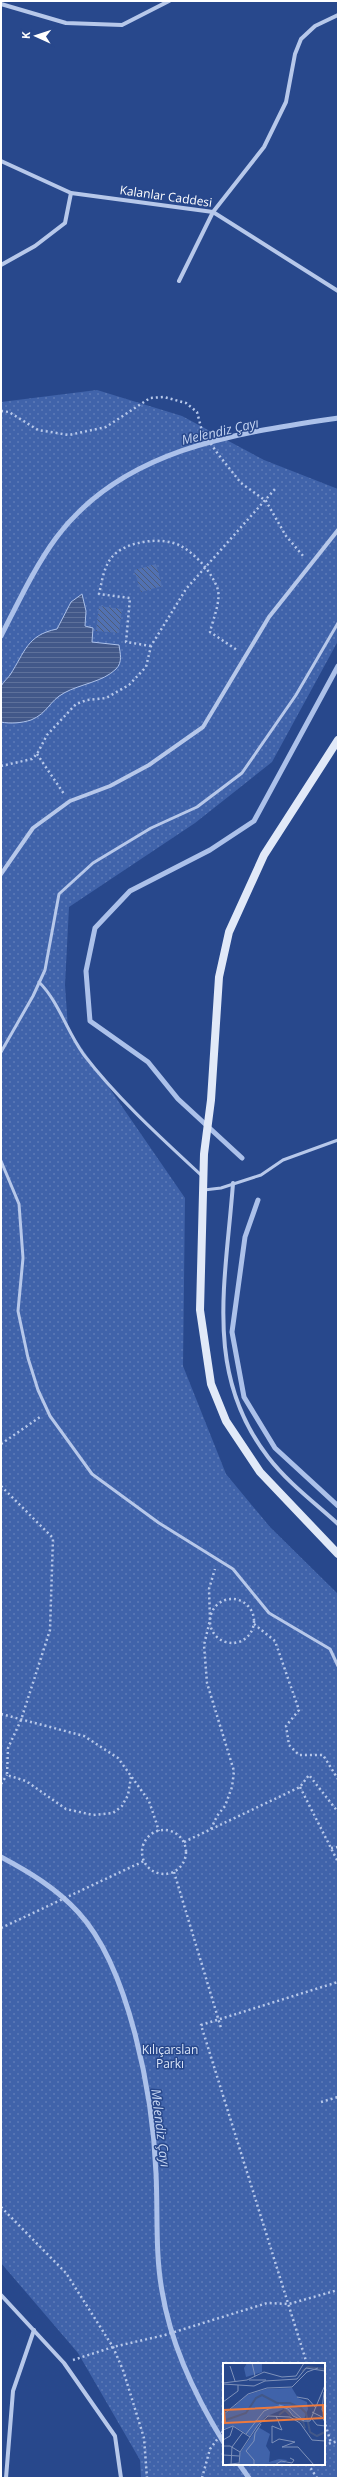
<svg xmlns="http://www.w3.org/2000/svg" width="339" height="2479" viewBox="0 0 339 2479" font-family="'Open Sans',sans-serif">
<defs>
<pattern id="green-dots" width="8" height="8" patternUnits="userSpaceOnUse"><rect width="8" height="8" fill="#4063aa"/><path d="M2 2h.1M6 6h.1" fill="none" stroke="#5d7ab7" stroke-width="1.8" stroke-linecap="round"/></pattern>
<pattern id="water-rules" width="6" height="5" patternUnits="userSpaceOnUse"><rect width="6" height="5" fill="#425889"/><path d="M0 2.5h6" fill="none" stroke="#5e719b"/></pattern>
<pattern id="building-back-hatch" width="6" height="6" patternUnits="userSpaceOnUse"><rect width="6" height="6" fill="#5171b2"/><path d="M-1 5l2 2M0 0l6 6M5-1l2 2" fill="none" stroke="#4e5d7a"/></pattern>
</defs>
<rect width="100%" height="100%" fill="#28488c"/>
<!-- green -->
<path fill="url(#green-dots)" fill-rule="evenodd" d="M 97,390 L 182,416 L 264,460 L 338,489 L 338,641 L 272,762 L 195,823 L 69,907 L 65,985 L 68,1028 L 185,1198 L 183,1366 L 226,1474 L 270,1527 L 338,1594 L 338,2478 L 141,2478 L 140,2460 L 78,2353 L 1,2263 L 1,402 ZM 224,2364 L 324,2364 L 324,2464 L 224,2464 Z"/>
<!-- water -->
<path fill="url(#water-rules)" stroke="#acc1ea" d="M 82,594 L 86,611 L 85,626 L 93,628 L 92,642 L 119,645 C 120,653 123,662 116,669 C 103,682 80,684 64,693 C 49,701 48,713 31,720 C 22,723 10,724 1,722 C 1,711 0,698 1,687 C 2,683 7,679 10,675 C 25,652 27,635 57,629 L 71,602 Z"/>
<g fill="none" stroke-linecap="round" stroke-linejoin="round">
<!-- stream -->
<g stroke="#acc1ea" stroke-width="5">
<path d="M 1,636 C 18,603 34,568 56,538 C 122,449 236,433 338,418"/>
<polyline points="242,1158 178,1099 148,1062 90,1021 86,971 95,928 130,891 210,850 254,821 338,666"/>
<polyline points="258,1200 245,1237 232,1332 244,1397 275,1448 338,1506"/>
<path d="M 1,1857 C 29,1872 56,1888 78,1912 C 130,1968 153,2098 156,2173 C 158,2213 155,2252 162,2291 C 171,2346 195,2396 224,2443"/>
<polyline points="239,2464 249,2478"/>
</g>
</g>
<!-- building -->
<g fill="url(#building-back-hatch)">
<polygon points="156,564 162,586 141,592 134,570"/>
<polygon points="99,606 122,609 119,633 96,631"/>
</g>
<g fill="none" stroke-linecap="round" stroke-linejoin="round">
<!-- path -->
<g stroke="#b7c8ea" stroke-width="2.5" stroke-dasharray="2 3" stroke-linecap="butt">
<polyline points="1,411 9,412 38,430 69,435 106,427 150,398 164,397 186,403 197,412 202,431 218,454 241,483 266,501 286,536 304,557"/>
<path d="M 151,646 L 126,642 L 130,598 L 99,594 C 102,582 103,568 112,557 C 125,541 163,536 181,546 C 196,555 210,570 217,587 C 222,599 213,619 210,632 L 237,650"/>
<polyline points="37,754 64,794"/>
<polyline points="1,766 32,759 37,754 47,735 76,704 87,700 106,698 129,685 146,667 151,646 186,589 275,489"/>
<polyline points="1,1444 40,1417"/>
<polyline points="1,1486 53,1538 50,1630 21,1720 8,1748 7,1775 26,1781 66,1809 93,1815 113,1813 122,1806 128,1795 131,1777"/>
<circle cx="232" cy="1621" r="22"/>
<polyline points="254,1624 275,1641 299,1710 286,1726 289,1745 299,1755 323,1755 338,1779"/>
<polyline points="1,1714 84,1736 118,1758 149,1801 159,1831"/>
<polyline points="1,1784 7,1775"/>
<polyline points="300,1787 338,1862"/>
<polyline points="211,1829 217,1816 225,1806 232,1787 234,1771 207,1683 204,1645 210,1620 209,1589 215,1569"/>
<circle cx="164" cy="1852" r="22"/>
<polyline points="184,1842 300,1787 309,1775 338,1812"/>
<polyline points="331,1848 338,1847"/>
<polyline points="174,1872 221,2028"/>
<polyline points="1,1928 144,1861"/>
<polyline points="321,2102 338,2097"/>
<polyline points="1,2207 66,2273 113,2347 123,2370 144,2438 147,2478"/>
<polyline points="73,2360 113,2347 165,2335 267,2303 289,2304 338,2290"/>
<polyline points="307,2364 201,2025 338,1982"/>
<polyline points="324,2420 331,2443"/>
<polyline points="324,2445 338,2441"/>
<polyline points="308,2464 317,2478"/>
<polyline points="202,2478 210,2449 224,2430"/>
</g>
<!-- lane -->
<g stroke="#b7c8ea" stroke-width="3">
<path d="M 39,982 C 59,1002 67,1032 84,1055 C 118,1099 160,1137 201,1175"/>
<polyline points="1,1052 33,996 45,970 59,894 93,863 151,828 197,807 242,773 296,695 338,623"/>
<polyline points="1,1161 19,1204 23,1258 18,1311 28,1358 38,1390 50,1416 92,1474 159,1523 233,1569 269,1613 330,1649 338,1666"/>
<polyline points="204,1190 221,1188 261,1175 283,1160 338,1140"/>
</g>
<!-- street -->
<g stroke="#b7c8ea" stroke-width="4">
<polyline points="1,4 66,23 122,25 169,1"/>
<polyline points="1,161 71,193 213,212 338,291"/>
<polyline points="1,265 35,246 65,223 71,193"/>
<polyline points="179,281 213,212 264,147 286,102 295,54 301,39 315,26 338,15"/>
<polyline points="1,874 33,828 70,801 110,786 149,765 203,727 269,617 338,530"/>
<path d="M 233,1183 C 226,1281 203,1373 268,1457 C 288,1483 315,1503 338,1524"/>
<polyline points="1,2295 64,2363 115,2436 121,2478"/>
<polyline points="6,2478 13,2391 34,2330"/>
</g>
<!-- secondary -->
<polyline stroke="#e1e9f8" stroke-width="8" points="338,740 264,855 229,932 219,977 211,1100 204,1154 200,1310 211,1384 226,1421 260,1472 338,1554"/>
</g>
<g text-anchor="middle" dominant-baseline="central" stroke-width="3" stroke-linejoin="round" paint-order="stroke">
<!-- street labels -->
<g font-size="12" fill="#fff" stroke="#28488c">
<text transform="translate(166 196) rotate(8)">Kalanlar Caddesi</text>
</g>
<!-- park labels -->
<g font-size="12" fill="#dbe5f8" stroke="#28488c">
<text x="170" y="2049">Kılıçarslan<tspan x="170" dy="14">Parkı</tspan></text>
</g>
<!-- water labels -->
<g font-size="13" font-style="italic" fill="#c3d3f1" stroke="#28488c">
<text transform="translate(220 431) rotate(-13)">Melendiz Çayı</text>
<text transform="translate(161 2128) rotate(83)">Melendiz Çayı</text>
</g>
</g>
<!-- overview -->
<g transform="translate(223 2363)">
<rect width="102" height="102" fill="#28488c"/>
<path d="M 69,25 L 75,35 L 84,39 L 85,46 L 80,59 L 61,46 L 42,54 L 27,73 L 11,63 L 0,66 L 0,53 L 24,32 L 43,26 Z" fill="#4063aa"/>
<path d="M 24,0 L 39,0 L 39,9 L 23,14 L 21,5 ZM 35,64 L 47,71 L 43,83 L 47,89 L 46,99 L 56,96 L 64,97 L 62,100 L 17,102 L 17,90 Z" fill="#4063aa"/>
<path fill="none" stroke="#425889" stroke-width="2" d="M 79,8 L 85,4 L 102,6M 56,52 L 62,47 L 68,53M 74,56 L 80,59 L 82,65M 0,58 L 23,50 L 33,35 L 39,32 L 54,40 L 67,40 L 78,45 L 83,50 L 87,69 L 94,73 L 102,69"/>
<path fill="none" stroke="#7e91ba" stroke-width="1" d="M 29,0 L 32,13M 7,3 L 12,18M 26,17 L 43,17M 0,20 L 24,17 L 41,9 L 59,14 L 73,13 L 81,0M 0,21 L 31,23 L 42,18 L 74,16 L 83,5 L 102,8M 101,29 L 99,47 L 102,51M 74,34 L 85,36 L 93,45M 0,39 L 15,28 L 15,22M 56,42 L 67,45 L 81,58 L 87,58 L 102,22M 89,49 L 99,54 L 102,59M 0,52 L 25,31 L 44,25 L 69,24 L 84,9 L 95,5M 53,53 L 59,67 L 49,63 L 49,80 L 56,76 L 72,79 L 59,84 L 75,84 L 91,102M 89,56 L 94,62 L 102,63M 0,67 L 10,63 L 27,74M 23,71 L 41,48 L 48,45 L 56,43 L 65,46 L 70,53 L 81,58M 0,77 L 7,73 L 10,64M 0,83 L 7,83 L 17,89M 9,84 L 20,69M 0,92 L 16,93M 0,102 L 16,100M 8,102 L 9,84M 16,102 L 17,89 L 35,62 L 45,53 L 67,54 L 77,60 L 89,77 L 102,78M 31,102 L 31,97 L 23,88 L 31,78 L 32,70 L 38,61M 52,102 L 58,98 L 69,100 L 71,97 L 67,95"/>
<path fill="#ed7a3d" fill-opacity="0.15" stroke="#ed7a3d" stroke-width="2" d="M 100,42 L 101,55 L 2,60 L 1,47 Z"/>
<rect width="102" height="102" fill="none" stroke="#fff" stroke-width="2"/>
</g>
<!-- border -->
<rect width="339" height="2479" fill="none" stroke="#ffffff" stroke-width="4"/>
<!-- north arrow -->
<g transform="translate(36 36) rotate(273)" stroke="#28488c" stroke-width="3" paint-order="stroke">
<path d="M0-3L7 15L0 10L-7 15Z" fill="#ffffff"/>
<text y="-6" font-size="11" font-weight="bold" text-anchor="middle" fill="#ffffff">K</text>
</g>
</svg>
